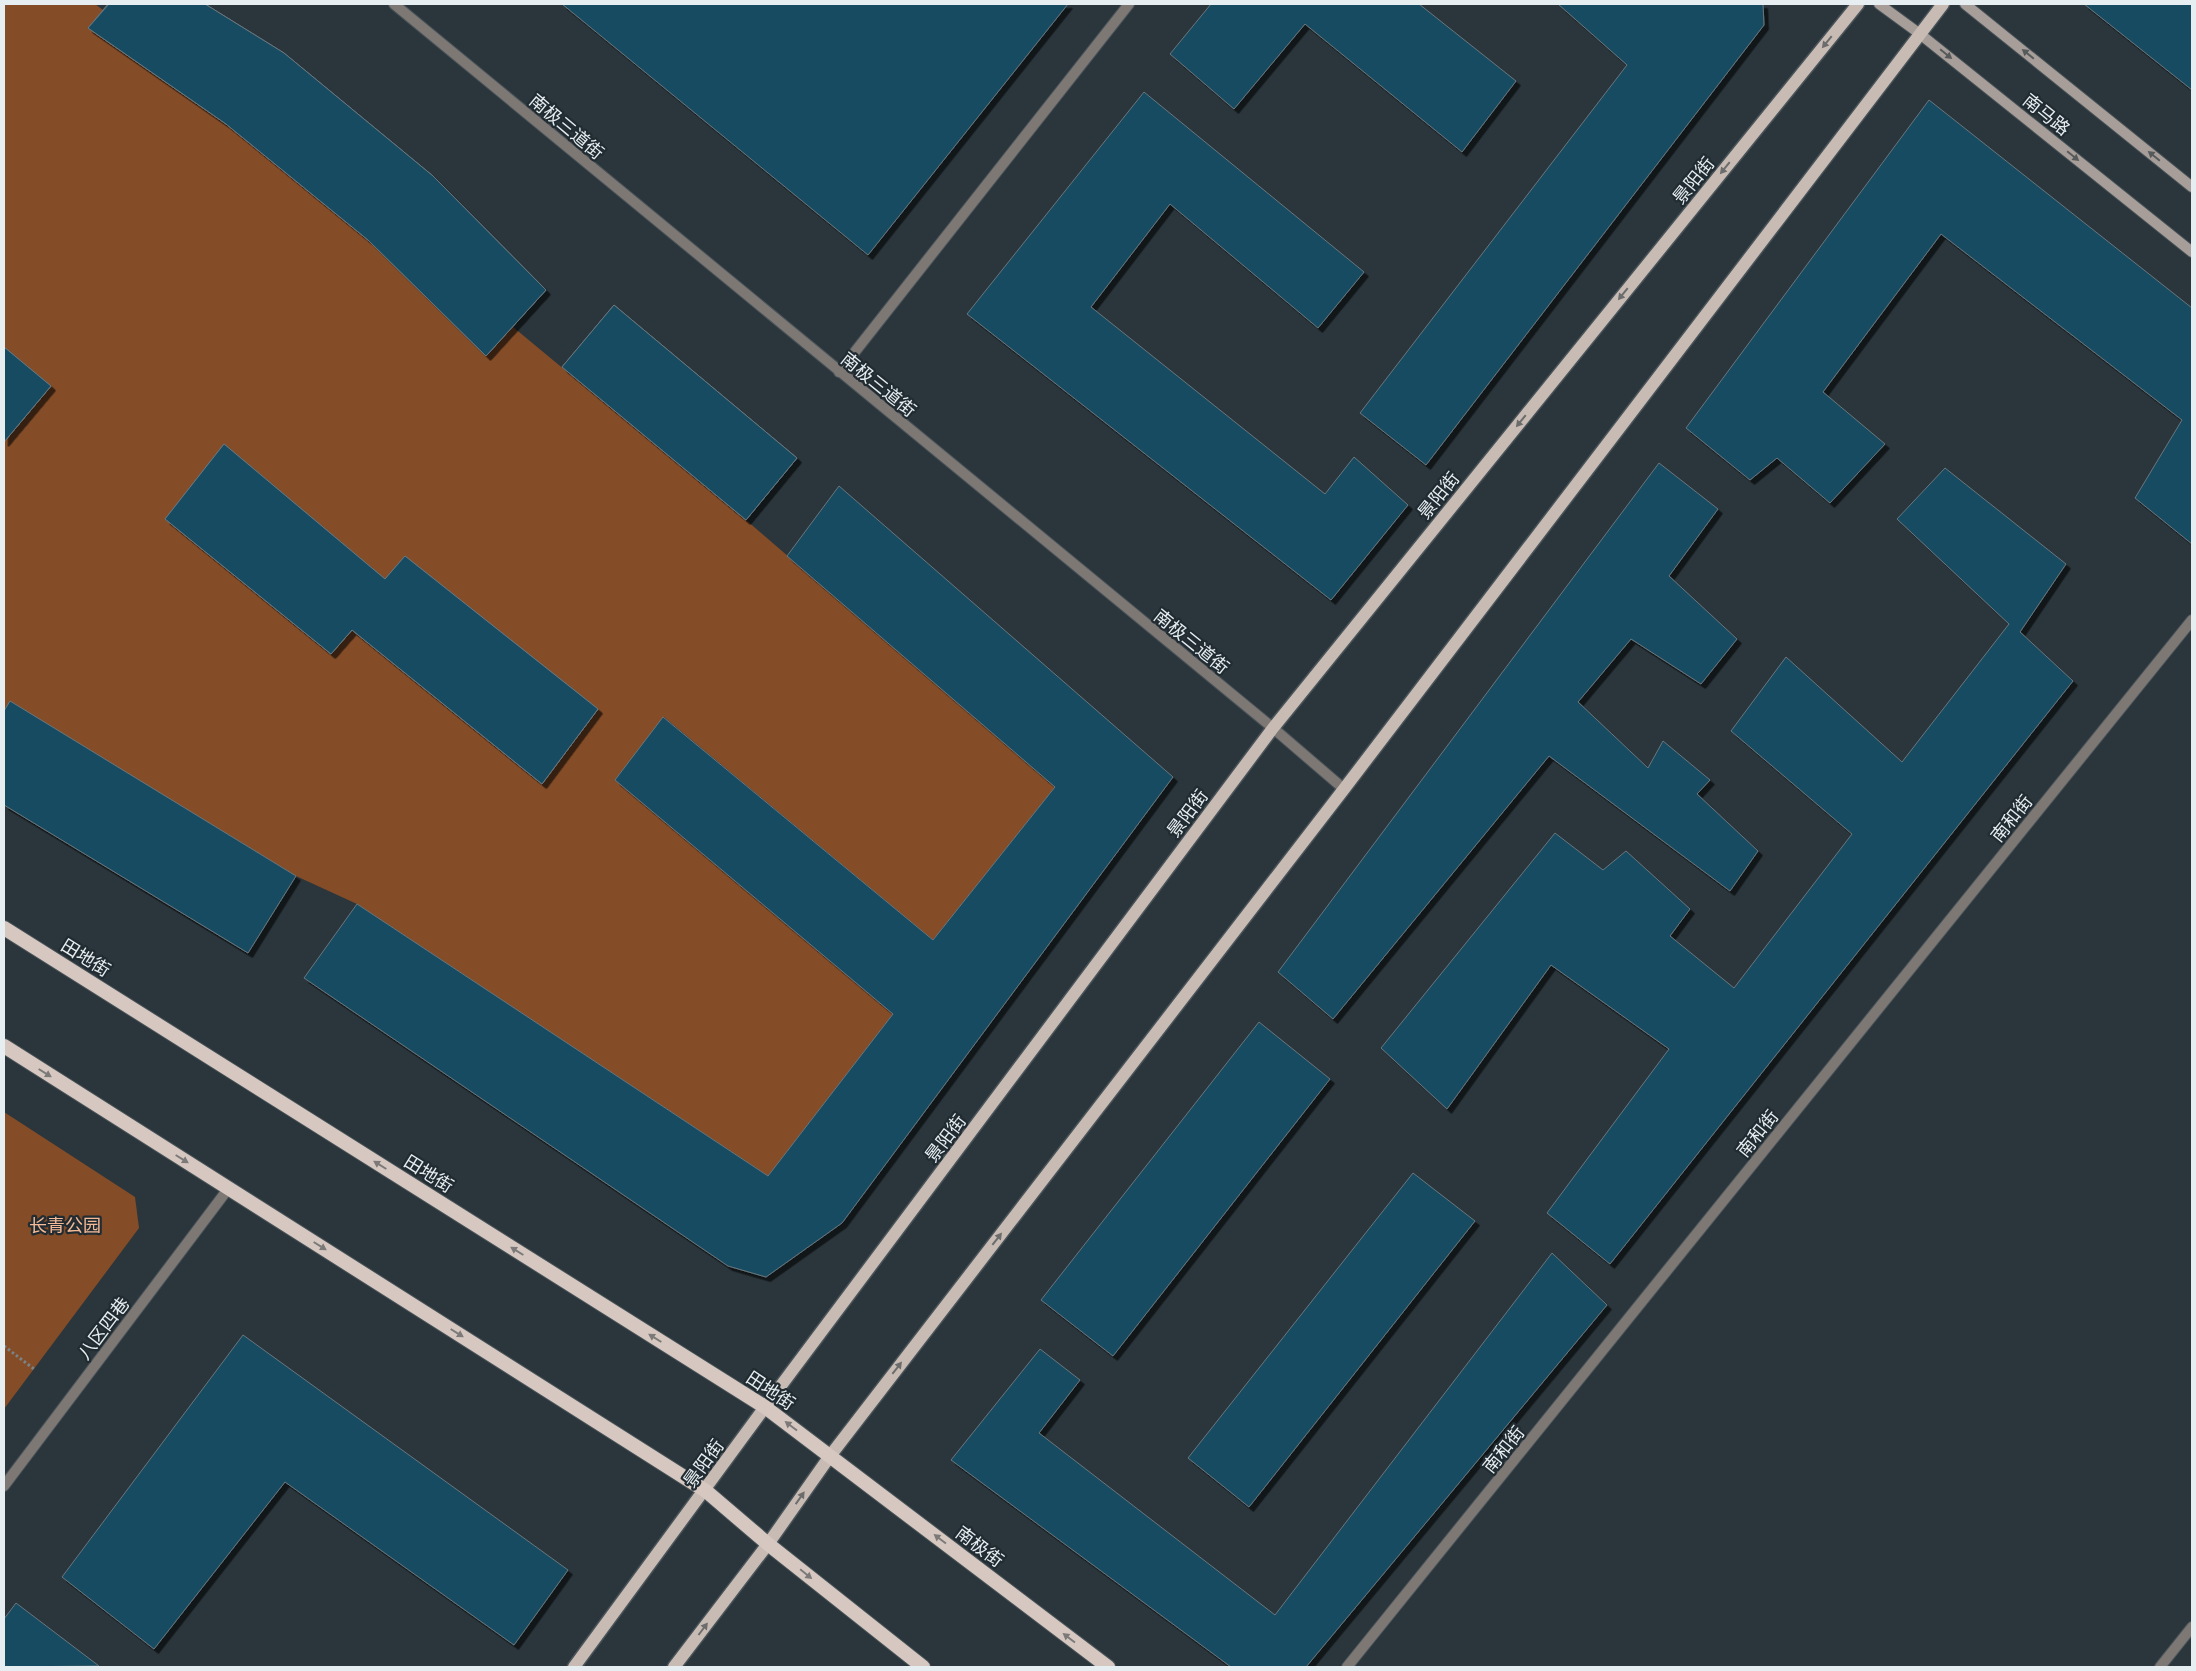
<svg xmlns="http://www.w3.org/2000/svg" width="2196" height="1671" viewBox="0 0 2196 1671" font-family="'Noto Sans','Noto Sans SC',sans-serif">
<defs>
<filter id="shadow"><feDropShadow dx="4.5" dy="4.5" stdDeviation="0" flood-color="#0009"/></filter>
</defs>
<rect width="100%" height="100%" fill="#2b363c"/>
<!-- green -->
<g fill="#844d28">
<polygon points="4,4 95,4 103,10 88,28 226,124 368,240 486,356 513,327 746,520 1055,787 933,940 664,717 615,780 893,1014 768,1176 357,904 296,876 10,702 4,711"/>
<polygon points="4,1112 135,1197 139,1228 4,1409"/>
</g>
<!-- building -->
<g fill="#184c62" stroke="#69767d" filter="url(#shadow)">
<polygon points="108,4 205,4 284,53 433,176 546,290 486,356 368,240 226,124 88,28"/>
<polygon points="109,4 205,4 284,53 433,176 546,290 486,356 368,240 226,124 88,28"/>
<polygon points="562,4 1068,4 868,255"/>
<polygon points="1211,4 1419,4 1516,81 1462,152 1305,24 1234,109 1170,54"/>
<polygon points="1558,4 1763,4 1764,25 1426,465 1360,413 1627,65"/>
<polygon points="2084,4 2192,4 2192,90"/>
<polygon points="1144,92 1364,272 1318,328 1170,204 1091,307 1325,494 1354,457 1408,505 1331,600 967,314"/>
<polygon points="1929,100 2192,308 2192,544 2135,498 2182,420 1941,234 1823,392 1885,444 1830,503 1777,458 1750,480 1686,428"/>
<polygon points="614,305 797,458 746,520 562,367"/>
<polygon points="614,305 797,458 746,520 562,367"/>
<polygon points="4,347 51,386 4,442"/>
<polygon points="4,347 51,386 4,442"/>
<polygon points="224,444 385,579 405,556 598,709 542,784 352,630 331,654 165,519"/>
<polygon points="224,444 385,579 405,556 598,709 542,784 352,630 331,654 165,519"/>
<polygon points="1659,463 1718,509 1669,576 1737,639 1701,684 1631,639 1578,702 1648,768 1663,741 1710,780 1697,794 1758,851 1730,891 1549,756 1333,1019 1278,972"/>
<polygon points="1945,468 2066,564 2020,632 2073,681 1610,1264 1547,1213 1669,1049 1551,965 1447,1109 1381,1048 1555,833 1603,870 1626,851 1690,909 1670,936 1734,988 1852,834 1731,731 1786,657 1902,762 2009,624 1897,519"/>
<polygon points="839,486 1173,777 842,1223 766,1277 728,1266 304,978 357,904 768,1176 893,1014 615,780 663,717 933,940 1055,787 787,556"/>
<polygon points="10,701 296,876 248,953 4,805 4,711"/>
<polygon points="1259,1022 1330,1079 1113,1356 1041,1300"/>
<polygon points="1413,1173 1475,1221 1249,1507 1188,1458"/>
<polygon points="1552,1253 1607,1305 1306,1667 1231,1667 951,1460 1040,1349 1080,1380 1039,1433 1275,1615"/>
<polygon points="243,1335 568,1570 514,1645 285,1482 154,1649 62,1577"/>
<polygon points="16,1603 99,1666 4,1667 4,1619"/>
</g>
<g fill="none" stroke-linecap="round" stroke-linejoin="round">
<defs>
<g id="minor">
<polyline points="839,372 1129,4"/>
<polyline points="4,1486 228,1189"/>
</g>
<g id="tertiary">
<polyline points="394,4 1273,728 1344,789"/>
<polyline points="1347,1667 2192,620"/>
<polyline points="2160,1667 2192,1627"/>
</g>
<g id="secondary">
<polyline points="1879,4 1920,34 2192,252"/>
<polyline points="1965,4 2192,187"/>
</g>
<g id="primary">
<polyline points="574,1667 765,1407 1273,728 1858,4"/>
<polyline points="674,1667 768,1544 830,1456 1344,789 1943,4"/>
</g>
<g id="trunk">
<polyline points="4,928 765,1407 1108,1667"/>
<polyline points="4,1046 706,1491 768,1544 923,1667"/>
</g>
</defs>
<!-- minor casing -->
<use href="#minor" stroke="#495359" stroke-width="12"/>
<!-- tertiary casing -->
<use href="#tertiary" stroke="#495359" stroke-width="12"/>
<!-- secondary casing -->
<use href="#secondary" stroke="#495359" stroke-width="12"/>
<!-- primary casing -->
<use href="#primary" stroke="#495359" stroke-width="15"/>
<!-- trunk casing -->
<use href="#trunk" stroke="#495359" stroke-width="16"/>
<!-- path -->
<polyline stroke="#798388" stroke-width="3" stroke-dasharray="2.5 2.5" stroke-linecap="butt" points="4,1346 34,1369"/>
<!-- minor -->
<use href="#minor" stroke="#7e7875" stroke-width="10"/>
<!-- tertiary -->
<use href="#tertiary" stroke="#7e7875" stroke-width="10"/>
<!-- secondary -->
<use href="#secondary" stroke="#a79e99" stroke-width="10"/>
<!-- primary -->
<use href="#primary" stroke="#c7bbb4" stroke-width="12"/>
<!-- trunk -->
<use href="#trunk" stroke="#d6c8c0" stroke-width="14"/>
</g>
<!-- one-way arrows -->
<defs><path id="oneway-solid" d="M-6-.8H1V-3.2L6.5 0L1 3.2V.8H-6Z" transform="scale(1.25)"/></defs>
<g fill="#6c6c6c">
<use href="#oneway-solid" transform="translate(1827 42) rotate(129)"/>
<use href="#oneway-solid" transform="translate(1725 168) rotate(129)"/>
<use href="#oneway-solid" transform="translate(1623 294) rotate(129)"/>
<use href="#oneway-solid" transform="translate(1521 421) rotate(129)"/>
<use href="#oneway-solid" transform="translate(997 1239) rotate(-52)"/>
<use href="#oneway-solid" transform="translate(897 1368) rotate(-52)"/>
<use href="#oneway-solid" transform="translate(800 1498) rotate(-55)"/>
<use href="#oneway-solid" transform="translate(703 1629) rotate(-53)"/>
</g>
<g fill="#575a5b">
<use href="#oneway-solid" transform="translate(1946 54) rotate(39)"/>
<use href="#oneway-solid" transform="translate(2028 54) rotate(-141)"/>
<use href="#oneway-solid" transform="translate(2073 156) rotate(39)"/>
<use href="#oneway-solid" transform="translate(2154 156) rotate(-141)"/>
</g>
<g fill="#7c7a79">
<use href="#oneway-solid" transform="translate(45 1073) rotate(32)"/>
<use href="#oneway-solid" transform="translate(182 1159) rotate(32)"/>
<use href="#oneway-solid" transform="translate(380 1165) rotate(-148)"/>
<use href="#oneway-solid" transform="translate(320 1246) rotate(32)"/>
<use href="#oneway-solid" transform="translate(517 1251) rotate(-148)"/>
<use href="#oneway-solid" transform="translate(457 1333) rotate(32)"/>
<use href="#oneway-solid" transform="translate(655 1338) rotate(-148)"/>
<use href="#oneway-solid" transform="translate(791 1426) rotate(-143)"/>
<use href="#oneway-solid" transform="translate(940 1539) rotate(-143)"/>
<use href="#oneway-solid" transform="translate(806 1574) rotate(39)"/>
<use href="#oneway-solid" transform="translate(1069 1638) rotate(-143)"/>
</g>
<g text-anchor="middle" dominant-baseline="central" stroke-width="4.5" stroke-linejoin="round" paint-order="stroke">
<!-- street labels -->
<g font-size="18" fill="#e7eef2" stroke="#212c32">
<text transform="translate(2047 114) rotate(39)">南马路</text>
<text transform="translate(567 126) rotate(40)">南极三道街</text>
<text transform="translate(1693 180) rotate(-51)">景阳街</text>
<text transform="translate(879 384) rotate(39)">南极三道街</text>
<text transform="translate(1438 495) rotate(-51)">景阳街</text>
<text transform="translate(1192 641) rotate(39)">南极三道街</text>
<text transform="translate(1187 813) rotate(-53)">景阳街</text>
<text transform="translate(2011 818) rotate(-51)">南和街</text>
<text transform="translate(86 957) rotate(32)">田地街</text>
<text transform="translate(1757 1133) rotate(-51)">南和街</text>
<text transform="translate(945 1138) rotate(-53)">景阳街</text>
<text transform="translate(429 1173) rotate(32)">田地街</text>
<text transform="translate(103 1328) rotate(-53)">八区四巷</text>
<text transform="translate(771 1390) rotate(34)">田地街</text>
<text transform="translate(1503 1449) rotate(-51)">南和街</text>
<text transform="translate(703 1463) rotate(-54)">景阳街</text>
<text transform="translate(980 1546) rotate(37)">南极街</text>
</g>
<!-- park labels -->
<g font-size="18" fill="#f5ba96" stroke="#212c32">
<text x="65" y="1225">长青公园</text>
</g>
</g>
<!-- border -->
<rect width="2196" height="1671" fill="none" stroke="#e7eef2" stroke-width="10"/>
</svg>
